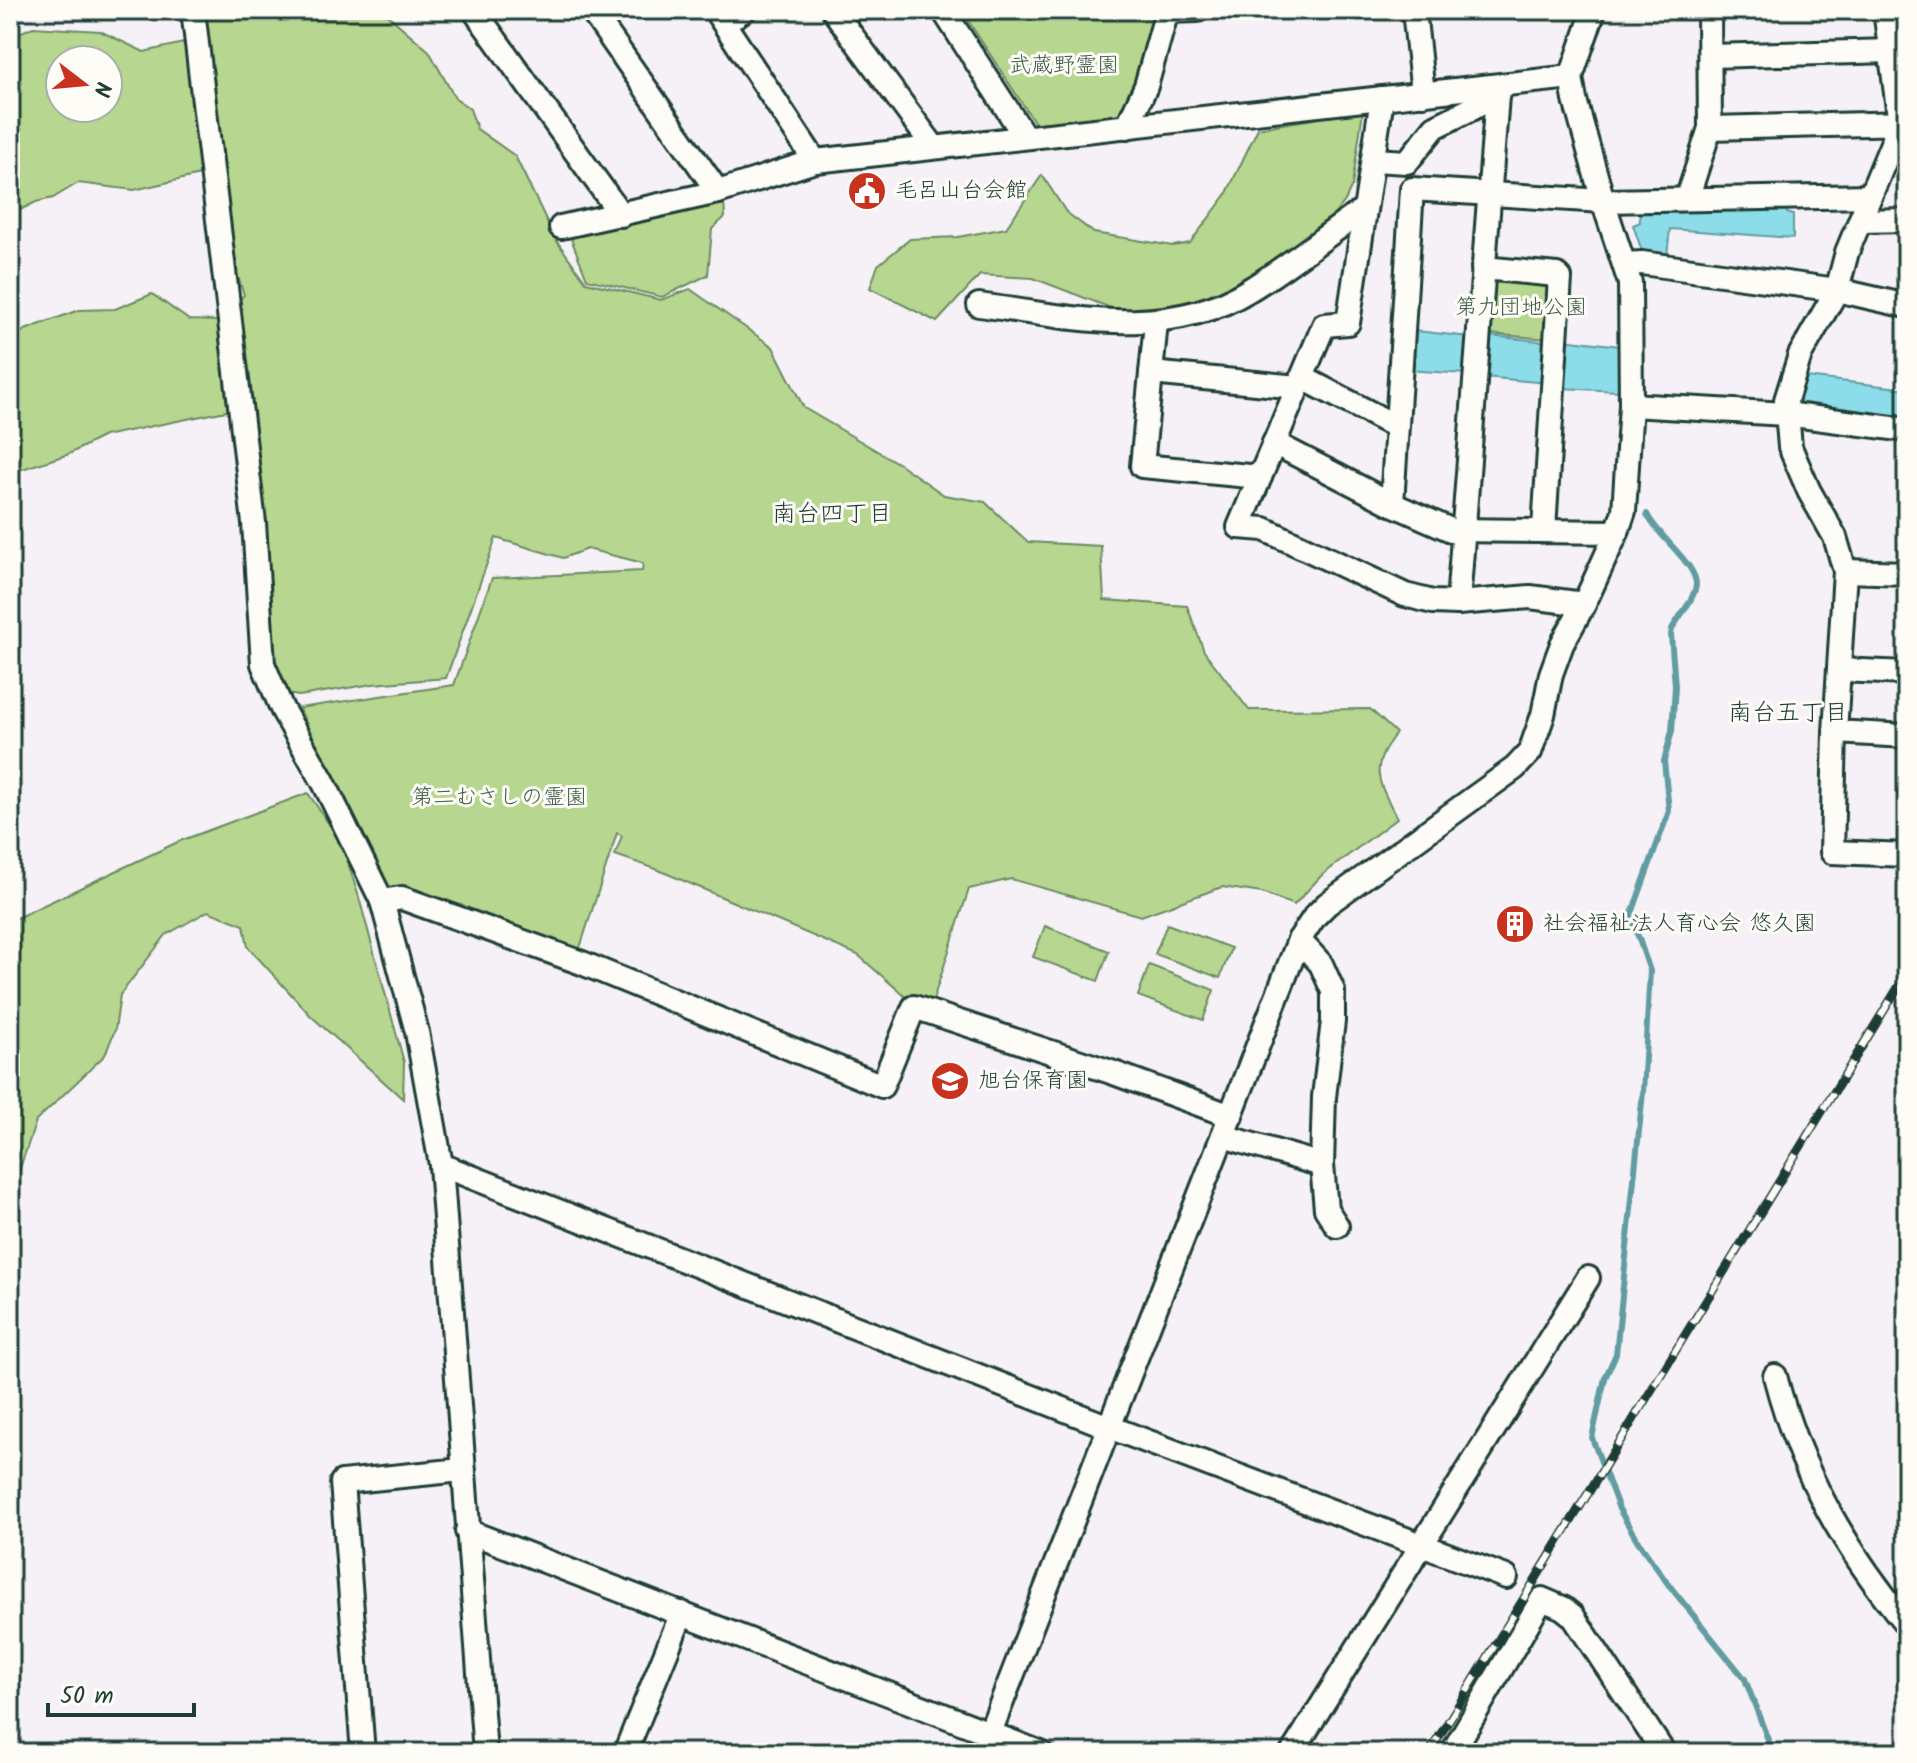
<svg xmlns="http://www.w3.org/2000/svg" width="1917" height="1763" viewBox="0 0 1917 1763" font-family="Kalam,'Klee One',sans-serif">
<rect width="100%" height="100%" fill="#f6f1f7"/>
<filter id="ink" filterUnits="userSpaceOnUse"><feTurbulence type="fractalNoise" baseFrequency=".0125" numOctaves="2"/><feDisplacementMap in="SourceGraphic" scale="16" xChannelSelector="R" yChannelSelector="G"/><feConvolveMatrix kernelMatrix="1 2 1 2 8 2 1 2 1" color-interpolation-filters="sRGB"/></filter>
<g filter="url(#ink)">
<!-- green -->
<g fill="#b7d790" stroke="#6b8a62" stroke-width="2" fill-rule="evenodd">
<path d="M 192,10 L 382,10 L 429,51 L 455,98 L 470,109 L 477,129 L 515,156 L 556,240 L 586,282 L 661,300 L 690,289 L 773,347 L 804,408 L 901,465 L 944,495 L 985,502 L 1028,542 L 1101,546 L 1104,600 L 1187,606 L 1204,651 L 1249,710 L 1370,709 L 1396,733 C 1368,770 1378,780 1397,818 L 1321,876 L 1294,905 L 1262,893 L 1222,887 L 1141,916 L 1011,879 L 969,889 L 932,1003 L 905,996 L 858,955 L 656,869 L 615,855 L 622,836 L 617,833 L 578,954 L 386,887 L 299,708 L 454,685 L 492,578 L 642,571 L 643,563 L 587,549 L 563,558 L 496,538 L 446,678 L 373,684 L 299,696 L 287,694 L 255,626 L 231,410 L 104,436 L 69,454 L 10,473 L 10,339 L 25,330 L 79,310 L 115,309 L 152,294 L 189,320 L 217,321 L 244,295 L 234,265 L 208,226 L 204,186 L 200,175 L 134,190 L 78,183 L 53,198 L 36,202 L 10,215 L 10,37 L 33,27 L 100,31 L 144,52 L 188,42 ZM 60,60 L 108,60 L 108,108 L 60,108 Z"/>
<polygon points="961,10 1162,10 1124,116 1035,123"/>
<polygon points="1363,111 1352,186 1345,201 1321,231 1286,259 1192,307 1124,313 1033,278 980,275 937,322 870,288 878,265 910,239 958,237 1006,228 1042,175 1066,212 1094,233 1173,246 1190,243 1226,195 1258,128"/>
<polygon points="724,201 725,217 712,229 708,275 662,297 587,279 570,236"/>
<polygon points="1492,276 1553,280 1549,339 1489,334"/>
<polygon points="308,793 341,842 358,894 404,1062 403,1099 311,1016 248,947 244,925 208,911 166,935 120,995 115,1030 105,1055 36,1121 10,1198 10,921 180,841"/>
<polygon points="1167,924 1231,948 1220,978 1155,954"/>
<polygon points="1045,926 1109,951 1098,981 1033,957"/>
<polygon points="1149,965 1214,990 1203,1020 1138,996"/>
</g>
<!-- water -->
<g fill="#8cdce9" stroke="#609ca1" stroke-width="2">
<polygon points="1786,205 1787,213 1793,215 1793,238 1670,229 1667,256 1643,254 1633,225 1640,222 1640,211"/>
<polygon points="1408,330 1469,337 1466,374 1406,370"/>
<polygon points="1489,336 1549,342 1546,383 1485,377"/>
<polygon points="1563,339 1619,346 1618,391 1561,388"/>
<polygon points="1806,377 1907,389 1907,417 1801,405 1796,399"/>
</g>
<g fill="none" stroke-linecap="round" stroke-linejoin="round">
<!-- stream -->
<path stroke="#609ca1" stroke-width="6" d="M 1647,514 C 1656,535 1697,564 1696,585 C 1694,600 1679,616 1672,629 L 1671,635 L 1675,686 L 1672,731 L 1664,761 L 1669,811 L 1631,916 L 1650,971 L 1643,1092 L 1616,1354 L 1605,1378 L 1592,1438 L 1619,1509 L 1637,1540 L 1668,1584 L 1745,1679 L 1773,1753"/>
<defs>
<g id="street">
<polyline points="193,10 254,523 263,664 282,709 323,781 382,901 417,1032 441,1165 485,1753"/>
<polyline points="474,10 621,215"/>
<polyline points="591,10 718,192"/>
<polyline points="715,10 815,161"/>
<polyline points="833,10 933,146"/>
<polyline points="943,10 1025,137"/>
<polyline points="1414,10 1423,94"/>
<polyline points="1885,10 1900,124 1847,252 1837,290 1800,355 1786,400 1790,447 1809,491 1835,537 1845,571 1835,732 1832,852 1907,855"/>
<polyline points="725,23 744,10"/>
<polyline points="1710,56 1892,51"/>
<polyline points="1382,98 1348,323 1324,325 1239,527 1264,529 1405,595 1433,602 1458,603 1530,597 1584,604"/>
<polyline points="1127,127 1146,86 1167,11 1198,10"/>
<polyline points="1710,128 1907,123"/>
<polyline points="1374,160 1407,162 1435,127 1497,96"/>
<polyline points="1687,199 1710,128 1709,10"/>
<polyline points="1860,221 1907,220"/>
<polyline points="561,227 718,192 815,161 1571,77"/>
<polyline points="1625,264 1642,263 1837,290 1907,306"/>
<polyline points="1483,268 1557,275 1560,278 1544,529"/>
<path d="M 979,305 C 1068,317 1167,341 1249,290 C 1289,266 1326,235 1365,209"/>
<polyline points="1156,322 1142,466 1260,477"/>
<polyline points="1151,373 1298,387"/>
<polyline points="1303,378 1395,426"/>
<polyline points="1631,405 1786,414 1907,430"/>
<polyline points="1274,443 1392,504 1451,530 1617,532"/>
<polyline points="1392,504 1412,189 1603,201 1870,196"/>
<polyline points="1845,571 1907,573"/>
<polyline points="1458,603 1497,96 1500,86"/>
<polyline points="1839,670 1907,673"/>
<polyline points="1835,732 1907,736"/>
<polyline points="382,901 402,898 582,963 882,1086 914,1007 1114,1073 1231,1116"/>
<polyline points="1299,940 1321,964 1333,991 1333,1021 1324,1097 1322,1165 1326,1209 1337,1226"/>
<polyline points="1223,1136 1322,1165"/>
<polyline points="441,1165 1109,1427 1506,1577"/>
<path d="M 1775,1376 C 1800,1472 1844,1548 1907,1625"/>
<polyline points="467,1531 1041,1753"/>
<polyline points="363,1753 342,1482 462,1470"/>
<polyline points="625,1753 682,1613"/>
<polyline points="982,1753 1299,940 1315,916 1327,904 1515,768 1530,752 1543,715 1551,674 1562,644 1584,604 1617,532 1624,511 1631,405 1630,283 1603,201 1575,100 1571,77 1594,10"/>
<polyline points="1292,1753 1588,1278"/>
<polyline points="1452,1753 1542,1599 1563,1608 1573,1616 1664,1753"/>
</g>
</defs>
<!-- street casing -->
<use href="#street" stroke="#1f3d34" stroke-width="28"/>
<!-- street -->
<use href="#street" stroke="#fdfcf7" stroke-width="22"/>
<defs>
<polyline id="rail" points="1429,1753 1907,973"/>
</defs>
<!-- rail casing -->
<use href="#rail" stroke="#1f3d34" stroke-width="9"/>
<!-- rail -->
<use href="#rail" stroke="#fdfcf7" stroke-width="6" stroke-dasharray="18" stroke-linecap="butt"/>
</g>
</g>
<!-- icons -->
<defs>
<symbol id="civic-disc" viewBox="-11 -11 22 22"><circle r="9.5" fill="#c8321e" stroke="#fdfcf7"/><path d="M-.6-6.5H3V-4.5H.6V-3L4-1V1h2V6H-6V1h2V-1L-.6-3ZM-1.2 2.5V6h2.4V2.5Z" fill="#fff"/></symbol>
<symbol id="building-disc" viewBox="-11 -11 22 22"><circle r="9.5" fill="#c8321e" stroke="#fdfcf7"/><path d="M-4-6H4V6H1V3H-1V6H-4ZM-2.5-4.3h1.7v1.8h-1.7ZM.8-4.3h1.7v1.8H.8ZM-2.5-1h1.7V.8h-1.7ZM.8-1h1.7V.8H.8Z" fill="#fff"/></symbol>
<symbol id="school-disc" viewBox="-11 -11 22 22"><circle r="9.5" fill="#c8321e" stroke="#fdfcf7"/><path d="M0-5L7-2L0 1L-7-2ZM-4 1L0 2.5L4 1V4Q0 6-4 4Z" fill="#fff"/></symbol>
</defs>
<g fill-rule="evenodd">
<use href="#civic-disc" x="845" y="169" width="44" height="44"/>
<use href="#building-disc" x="1493" y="902" width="44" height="44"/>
<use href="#school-disc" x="928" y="1059" width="44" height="44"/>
</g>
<g text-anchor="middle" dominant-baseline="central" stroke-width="6" stroke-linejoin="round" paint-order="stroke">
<!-- park labels -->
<g font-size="22" fill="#3d5c46" stroke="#fdfcf7">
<text x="1064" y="66">武蔵野霊園</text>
<text x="1521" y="308">第九団地公園</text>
<text x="499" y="798">第二むさしの霊園</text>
</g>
<!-- poi labels -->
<g font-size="22" fill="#1f3d34" stroke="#fdfcf7" text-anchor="start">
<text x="895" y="191">毛呂山台会館</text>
<text x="1543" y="924">社会福祉法人育心会 悠久園</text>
<text x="978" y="1081">旭台保育園</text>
</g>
<!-- neighbourhood labels -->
<g font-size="24" fill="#1f3d34" stroke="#fdfcf7">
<text x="832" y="514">南台四丁目</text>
<text x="1788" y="713">南台五丁目</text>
</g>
</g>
<!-- margin -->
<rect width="1917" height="1763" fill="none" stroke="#fdfcf7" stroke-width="40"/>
<rect x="20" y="20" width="1877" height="1723" fill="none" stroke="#1f3d34" stroke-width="3" filter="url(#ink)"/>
<!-- north arrow -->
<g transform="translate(84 84) rotate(106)"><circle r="38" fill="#fdfcf7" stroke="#a4b0a9" stroke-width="2"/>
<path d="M0-6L14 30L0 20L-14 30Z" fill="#c8321e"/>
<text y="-12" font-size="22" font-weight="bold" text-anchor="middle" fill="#1f3d34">N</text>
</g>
<!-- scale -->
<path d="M48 1703v12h146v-12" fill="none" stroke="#1f3d34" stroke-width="4"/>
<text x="60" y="1703" font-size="24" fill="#1f3d34" stroke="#fdfcf7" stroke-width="6" paint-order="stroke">50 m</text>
</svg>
